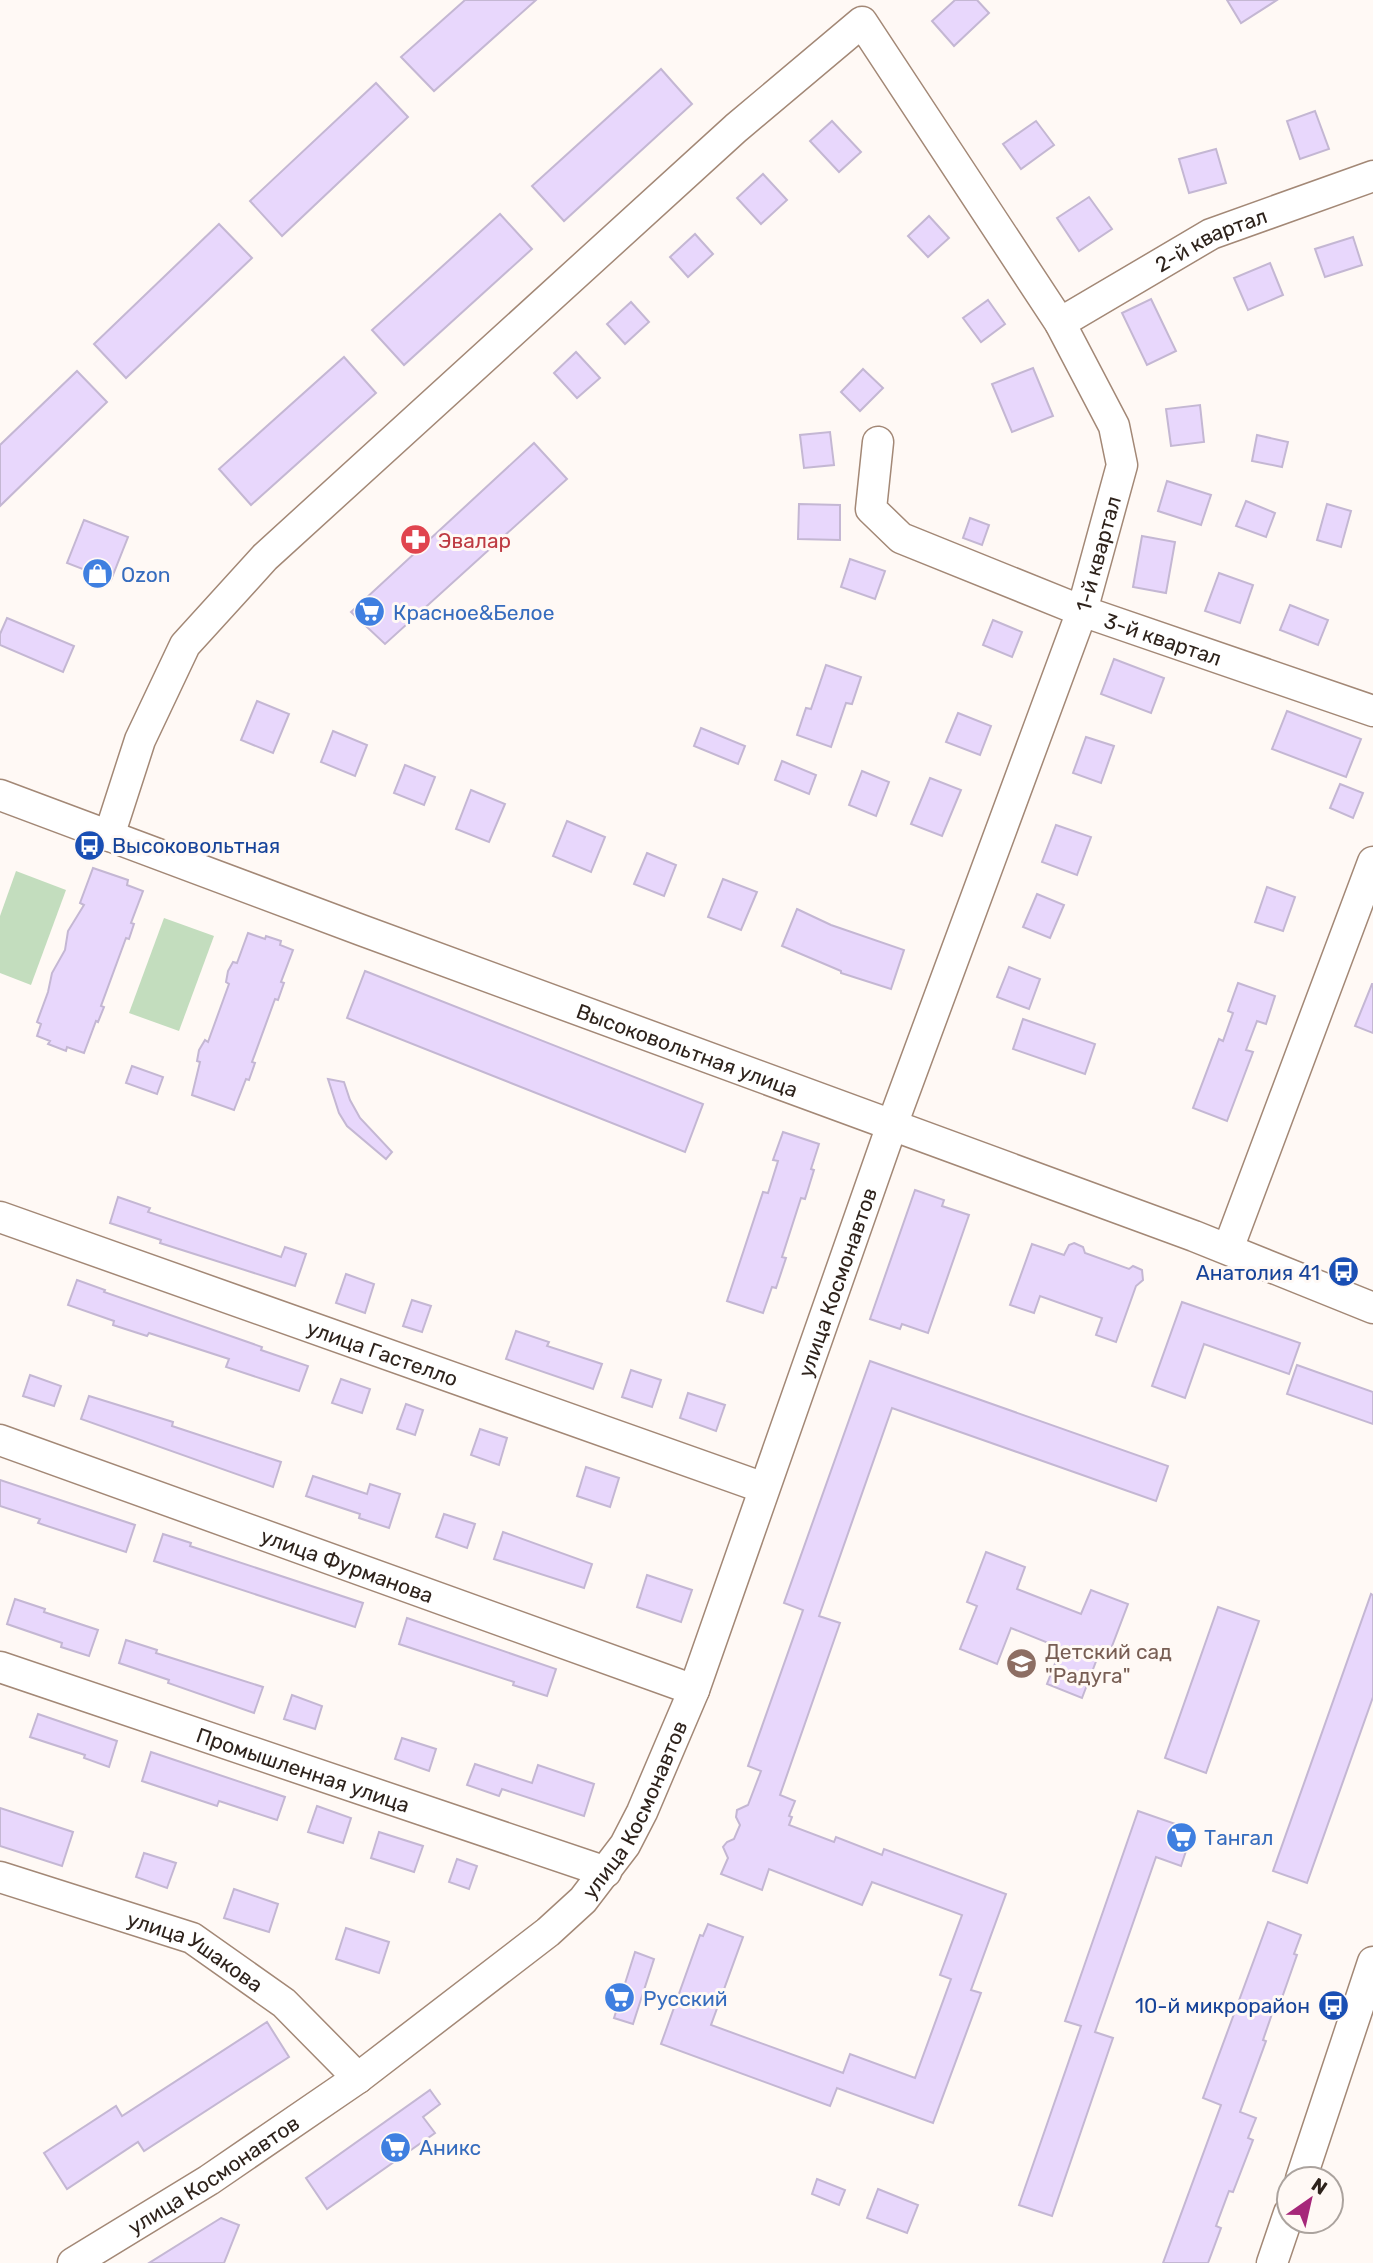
<svg xmlns="http://www.w3.org/2000/svg" width="1373" height="2263" viewBox="0 0 1373 2263" font-family="Rubik,sans-serif">
<rect width="100%" height="100%" fill="#fff9f5"/>
<!-- green -->
<g fill="#c3ddbe">
<polygon points="16,871 66,890 31,985 0,973 0,916"/>
<polygon points="164,918 214,936 179,1031 129,1013"/>
</g>
<!-- building -->
<g fill="#e8d7fc" stroke="#c4b7d3" stroke-width="2">
<polygon points="465,0 536,0 434,91 401,57"/>
<polygon points="955,0 977,0 989,13 954,46 932,21"/>
<polygon points="1227,0 1277,0 1241,23"/>
<polygon points="661,69 692,104 564,221 532,186"/>
<polygon points="376,83 408,117 282,236 250,201"/>
<polygon points="1315,111 1329,149 1300,159 1287,121"/>
<polygon points="832,121 861,152 839,172 810,141"/>
<polygon points="1036,121 1054,145 1021,169 1003,144"/>
<polygon points="1216,149 1226,183 1189,193 1179,159"/>
<polygon points="763,174 787,200 761,224 737,198"/>
<polygon points="1089,197 1112,229 1079,251 1057,218"/>
<polygon points="500,214 532,249 404,365 372,330"/>
<polygon points="929,216 949,238 928,257 908,236"/>
<polygon points="219,224 252,258 126,378 94,344"/>
<polygon points="695,234 713,254 688,277 670,257"/>
<polygon points="1353,237 1362,265 1325,277 1315,249"/>
<polygon points="1270,263 1283,295 1248,310 1234,278"/>
<polygon points="1151,299 1176,351 1147,365 1122,313"/>
<polygon points="988,300 1005,324 981,342 963,318"/>
<polygon points="631,302 649,322 625,344 607,324"/>
<polygon points="576,352 600,378 577,398 554,373"/>
<polygon points="344,357 376,393 251,505 219,469"/>
<polygon points="1033,368 1053,416 1012,432 992,384"/>
<polygon points="863,369 883,388 860,411 841,392"/>
<polygon points="77,371 107,402 0,506 0,445"/>
<polygon points="1200,405 1204,442 1171,446 1166,409"/>
<polygon points="830,432 834,465 804,468 800,435"/>
<polygon points="1257,435 1288,442 1282,467 1252,461"/>
<polygon points="534,443 567,479 385,644 351,612"/>
<polygon points="1167,481 1211,495 1201,525 1158,511"/>
<polygon points="1246,501 1275,513 1266,537 1236,526"/>
<polygon points="799,504 840,505 840,540 798,539"/>
<polygon points="1327,504 1351,511 1341,547 1317,540"/>
<polygon points="970,518 989,525 982,545 963,538"/>
<polygon points="84,520 128,537 111,580 67,563"/>
<polygon points="1142,536 1175,542 1166,593 1133,587"/>
<polygon points="850,559 885,571 875,599 841,587"/>
<polygon points="1219,573 1253,585 1240,623 1205,611"/>
<polygon points="1290,605 1328,620 1318,645 1280,630"/>
<polygon points="7,618 74,646 63,672 0,645 0,634"/>
<polygon points="993,620 1022,632 1012,657 983,645"/>
<polygon points="1114,659 1164,678 1151,713 1101,694"/>
<polygon points="826,665 861,677 852,704 846,703 831,747 797,735 806,708 811,709"/>
<polygon points="257,701 289,714 273,753 241,740"/>
<polygon points="1287,711 1361,739 1346,777 1272,749"/>
<polygon points="958,713 991,726 980,755 946,742"/>
<polygon points="701,728 745,746 738,764 694,746"/>
<polygon points="333,731 367,745 355,776 321,762"/>
<polygon points="1086,737 1114,746 1101,783 1073,773"/>
<polygon points="782,761 816,775 809,794 775,780"/>
<polygon points="405,765 435,777 424,805 394,793"/>
<polygon points="862,771 889,782 876,816 849,805"/>
<polygon points="930,778 961,790 942,836 911,824"/>
<polygon points="1340,784 1363,793 1353,818 1330,808"/>
<polygon points="471,790 505,804 489,842 456,829"/>
<polygon points="567,821 605,837 591,872 553,856"/>
<polygon points="1056,825 1091,837 1077,875 1042,862"/>
<polygon points="647,853 676,865 664,896 634,884"/>
<polygon points="93,868 128,880 127,885 143,891 131,923 134,924 129,939 126,938 101,1006 104,1007 98,1022 96,1021 84,1053 67,1047 66,1051 48,1044 50,1041 37,1036 41,1024 37,1022 48,992 52,973 65,950 68,931 84,905 80,903"/>
<polygon points="723,879 757,892 741,930 708,917"/>
<polygon points="1267,887 1295,897 1283,931 1255,922"/>
<polygon points="1037,894 1064,905 1050,938 1023,927"/>
<polygon points="797,909 831,925 904,950 891,989 841,973 841,971 782,946"/>
<polygon points="248,933 265,939 266,936 281,941 280,945 293,950 281,982 284,983 278,1000 275,999 252,1062 255,1063 249,1080 246,1079 234,1110 192,1095 200,1062 197,1061 199,1050 205,1040 208,1042 229,984 226,982 228,971 233,962 237,963"/>
<polygon points="1009,967 1040,979 1029,1009 997,997"/>
<polygon points="365,971 703,1104 685,1152 347,1018"/>
<polygon points="1238,983 1275,996 1266,1024 1257,1021 1246,1050 1253,1052 1227,1121 1193,1108 1219,1039 1223,1041 1233,1013 1228,1011"/>
<polygon points="1372,984 1373,984 1373,1033 1355,1026"/>
<polygon points="1023,1019 1095,1044 1085,1074 1013,1049"/>
<polygon points="132,1066 163,1077 157,1094 126,1083"/>
<polygon points="328,1079 344,1082 350,1100 360,1118 392,1152 386,1159 347,1126 339,1113"/>
<polygon points="783,1132 819,1144 811,1169 814,1170 805,1199 801,1198 782,1257 786,1258 776,1288 772,1287 763,1313 727,1301 763,1192 768,1193 778,1161 773,1160"/>
<polygon points="915,1190 944,1200 942,1206 969,1215 928,1333 902,1324 900,1329 870,1319"/>
<polygon points="118,1197 150,1208 148,1212 281,1257 285,1247 306,1254 295,1286 160,1243 161,1240 110,1223"/>
<polygon points="1074,1243 1083,1247 1085,1253 1129,1269 1133,1266 1142,1270 1143,1280 1136,1286 1116,1342 1096,1335 1102,1318 1040,1296 1034,1313 1010,1305 1032,1244 1064,1255 1069,1245"/>
<polygon points="346,1274 374,1284 365,1313 336,1303"/>
<polygon points="77,1280 105,1290 104,1292 262,1347 261,1350 308,1366 299,1391 226,1367 229,1359 149,1333 147,1336 113,1325 114,1321 68,1305"/>
<polygon points="412,1300 431,1306 422,1332 403,1326"/>
<polygon points="1182,1302 1300,1343 1289,1374 1204,1344 1185,1398 1152,1386"/>
<polygon points="516,1331 549,1342 547,1346 602,1364 593,1389 506,1359"/>
<polygon points="870,1361 1168,1466 1156,1501 892,1408 819,1616 840,1623 780,1795 795,1801 789,1816 792,1817 789,1825 834,1842 836,1837 882,1855 884,1849 1006,1894 971,1990 981,1993 933,2123 837,2088 830,2106 661,2044 700,1935 703,1936 708,1924 743,1937 711,2025 843,2073 850,2054 915,2078 951,1979 940,1975 962,1915 872,1882 862,1905 769,1869 762,1890 721,1874 728,1858 723,1847 727,1842 734,1839 740,1825 736,1817 737,1810 748,1805 761,1771 748,1766 803,1610 784,1603"/>
<polygon points="1297,1365 1373,1392 1373,1424 1287,1394"/>
<polygon points="631,1370 661,1380 652,1407 622,1397"/>
<polygon points="30,1375 61,1386 54,1406 23,1396"/>
<polygon points="341,1379 370,1389 362,1413 332,1403"/>
<polygon points="688,1393 725,1405 716,1431 680,1418"/>
<polygon points="89,1396 173,1422 172,1426 281,1462 273,1487 81,1419"/>
<polygon points="406,1404 423,1410 415,1435 397,1429"/>
<polygon points="480,1429 507,1438 499,1465 471,1455"/>
<polygon points="586,1467 619,1478 610,1507 577,1496"/>
<polygon points="313,1476 367,1494 370,1484 400,1494 389,1528 359,1518 360,1514 306,1496"/>
<polygon points="0,1480 135,1525 126,1552 38,1523 40,1519 0,1506"/>
<polygon points="444,1514 475,1524 467,1548 436,1537"/>
<polygon points="503,1532 592,1564 584,1588 494,1559"/>
<polygon points="163,1534 191,1543 190,1546 363,1603 355,1627 154,1561"/>
<polygon points="986,1552 1025,1567 1017,1589 1081,1614 1091,1590 1128,1604 1109,1654 1100,1651 1082,1698 1047,1684 1061,1648 1011,1628 997,1664 960,1649 977,1606 967,1602"/>
<polygon points="647,1575 692,1590 681,1622 637,1607"/>
<polygon points="1371,1594 1373,1595 1373,1697 1307,1883 1273,1871"/>
<polygon points="15,1599 45,1609 44,1612 98,1630 89,1656 61,1647 62,1643 7,1624"/>
<polygon points="1218,1607 1259,1621 1206,1773 1165,1758"/>
<polygon points="407,1618 556,1669 547,1696 513,1685 514,1682 399,1644"/>
<polygon points="126,1640 157,1650 156,1653 263,1687 254,1713 168,1683 169,1680 119,1663"/>
<polygon points="292,1695 322,1706 315,1729 284,1719"/>
<polygon points="38,1714 117,1741 109,1767 84,1758 85,1755 30,1737"/>
<polygon points="402,1738 436,1749 429,1771 395,1759"/>
<polygon points="151,1752 285,1797 277,1820 219,1801 217,1806 142,1781"/>
<polygon points="475,1764 532,1783 538,1765 594,1784 584,1816 502,1789 499,1796 467,1785"/>
<polygon points="317,1806 351,1818 343,1843 308,1832"/>
<polygon points="0,1808 73,1832 62,1866 0,1846"/>
<polygon points="1138,1811 1193,1830 1181,1866 1156,1857 1095,2032 1113,2038 1052,2216 1019,2205 1081,2026 1065,2021"/>
<polygon points="379,1832 423,1846 414,1872 371,1858"/>
<polygon points="144,1853 176,1863 167,1888 136,1877"/>
<polygon points="457,1859 477,1866 469,1889 449,1882"/>
<polygon points="234,1889 278,1904 269,1932 224,1918"/>
<polygon points="1268,1922 1301,1935 1294,1954 1297,1955 1278,2009 1274,2008 1263,2040 1266,2041 1240,2112 1256,2118 1248,2138 1253,2140 1233,2192 1229,2191 1216,2226 1221,2228 1208,2263 1163,2263 1221,2105 1203,2098"/>
<polygon points="346,1928 389,1942 379,1973 336,1959"/>
<polygon points="635,1952 654,1959 633,2024 614,2018"/>
<polygon points="267,2022 289,2057 144,2151 138,2142 67,2189 44,2153 116,2106 122,2116"/>
<polygon points="430,2090 440,2104 423,2117 435,2133 327,2209 306,2178"/>
<polygon points="817,2179 845,2190 839,2205 812,2194"/>
<polygon points="878,2189 918,2205 907,2233 867,2218"/>
<polygon points="221,2218 239,2225 224,2263 149,2263"/>
</g>
<g fill="none" stroke-linecap="round" stroke-linejoin="round">
<defs>
<g id="minor">
<path id="s1" d="M 1060,323 L 1211,234 L 1373,176"/>
<path id="s2" d="M 878,442 L 871,509 L 901,538 L 1082,611 L 1373,711"/>
<path id="s3" d="M 0,795 L 361,930 L 1194,1236 L 1373,1308"/>
<path id="s4" d="M 0,1217 L 764,1488"/>
<polyline points="1228,1249 1373,862"/>
<path id="s5" d="M 0,1440 L 694,1690"/>
<path id="s6" d="M 0,1667 L 606,1872"/>
<path id="s7" d="M 0,1877 L 192,1938 L 284,2003 L 358,2078"/>
<polyline points="1301,2179 1373,1962"/>
<path id="s8" d="M 73,2263 L 209,2180 L 358,2078 L 548,1932 L 583,1900 L 625,1845 L 642,1812 L 694,1690 L 892,1125 L 1082,611 L 1122,465 L 1114,426 L 1060,323 L 862,22 L 736,128 L 265,557 L 185,645 L 140,740 L 109,836"/>
<polyline points="1272,2263 1289,2213"/>
</g>
</defs>
<!-- minor casing -->
<use href="#minor" stroke="#a38876" stroke-width="33"/>
<!-- minor -->
<use href="#minor" stroke="#fff" stroke-width="30"/>
</g>
<!-- icons -->
<defs>
<symbol id="pharmacy-disc" viewBox="-11 -11 22 22"><circle r="9.5" fill="#e0444e" stroke="#fff9f5"/><path d="M-2-6h4v4h4v4h-4v4h-4v-4h-4v-4h4Z" fill="#fff"/></symbol>
<symbol id="shop-disc" viewBox="-11 -11 22 22"><circle r="9.5" fill="#3f7fe0" stroke="#fff9f5"/><path d="M-5-2.5h2.3a2.7 3.5 0 0 1 5.4 0H5L5.5 6h-11ZM-1.5-2.5h3a1.5 2.3 0 0 0-3 0Z" fill="#fff"/></symbol>
<symbol id="supermarket-disc" viewBox="-11 -11 22 22"><circle r="9.5" fill="#3f7fe0" stroke="#fff9f5"/><path d="M-6-5.5h2.5l.6 2H6L4.5 2H-2.5L-4.4-4H-6ZM-1.5 3.2a1.3 1.3 0 1 0 .1 0ZM3 3.2a1.3 1.3 0 1 0 .1 0Z" fill="#fff"/></symbol>
<symbol id="bus-disc" viewBox="-11 -11 22 22"><circle r="9.5" fill="#1a4fb4" stroke="#fff9f5"/><path d="M-5-6H5V4H4V6H2V4H-2V6H-4V4H-5ZM-3.5-4V0h7V-4ZM-3.5 1.2v1.5H-2V1.2ZM2 1.2v1.5H3.5V1.2Z" fill="#fff"/></symbol>
<symbol id="school-disc" viewBox="-11 -11 22 22"><circle r="9.5" fill="#8d6e63" stroke="#fff9f5"/><path d="M0-5L7-2L0 1L-7-2ZM-4 1L0 2.5L4 1V4Q0 6-4 4Z" fill="#fff"/></symbol>
</defs>
<g fill-rule="evenodd">
<use href="#pharmacy-disc" x="398" y="522" width="35" height="35"/>
<use href="#shop-disc" x="80" y="556" width="35" height="35"/>
<use href="#supermarket-disc" x="352" y="594" width="35" height="35"/>
<use href="#bus-disc" x="72" y="828" width="35" height="35"/>
<use href="#bus-disc" x="1326" y="1254" width="35" height="35"/>
<use href="#school-disc" x="1004" y="1646" width="35" height="35"/>
<use href="#supermarket-disc" x="1164" y="1820" width="35" height="35"/>
<use href="#supermarket-disc" x="602" y="1980" width="35" height="35"/>
<use href="#bus-disc" x="1316" y="1988" width="35" height="35"/>
<use href="#supermarket-disc" x="378" y="2130" width="35" height="35"/>
</g>
<g text-anchor="middle" dominant-baseline="central" stroke-width="6" stroke-linejoin="round" paint-order="stroke">
<!-- street labels -->
<g font-size="21" fill="#2e231c" stroke="#fff9f5">
<text stroke="none"><textPath href="#s1" startOffset="173">2-й квартал</textPath></text>
<text stroke="none"><textPath href="#s8" startOffset="2072">1-й квартал</textPath></text>
<text stroke="none"><textPath href="#s2" startOffset="390">3-й квартал</textPath></text>
<text stroke="none"><textPath href="#s3" startOffset="733">Высоковольтная улица</textPath></text>
<text stroke="none"><textPath href="#s8" startOffset="1298">улица Космонавтов</textPath></text>
<text stroke="none"><textPath href="#s4" startOffset="406">улица Гастелло</textPath></text>
<text stroke="none"><textPath href="#s5" startOffset="369">улица Фурманова</textPath></text>
<text stroke="none"><textPath href="#s6" startOffset="320">Промышленная улица</textPath></text>
<text stroke="none"><textPath href="#s8" startOffset="732">улица Космонавтов</textPath></text>
<text stroke="none"><textPath href="#s7" startOffset="210">улица Ушакова</textPath></text>
<text stroke="none"><textPath href="#s8" startOffset="166">улица Космонавтов</textPath></text>
</g>
<!-- health labels -->
<g font-size="21" fill="#be3a42" stroke="#fff9f5" text-anchor="start">
<text x="438" y="540">Эвалар</text>
</g>
<!-- shop labels -->
<g font-size="21" fill="#366cbe" stroke="#fff9f5" text-anchor="start">
<text x="121" y="574">Ozon</text>
<text x="393" y="612">Красное&amp;Белое</text>
<text x="1204" y="1837">Тангал</text>
<text x="643" y="1998">Русский</text>
<text x="419" y="2147">Аникс</text>
</g>
<!-- transit labels -->
<g font-size="21" fill="#164399" stroke="#fff9f5" text-anchor="end">
<text x="112" y="845" text-anchor="start">Высоковольтная</text>
<text x="1320" y="1272">Анатолия 41</text>
<text x="1310" y="2005">10-й микрорайон</text>
</g>
<!-- education labels -->
<g font-size="21" fill="#785e54" stroke="#fff9f5" text-anchor="start">
<text x="1045" y="1651">Детский сад<tspan x="1045" dy="24">"Радуга"</tspan></text>
</g>
</g>
<!-- north arrow -->
<g transform="translate(1310 2200) rotate(34)"><circle r="33" fill="#fff9f5" stroke="#aba39e" stroke-width="2"/>
<path d="M0-5L12 26L0 18L-12 26Z" fill="#a6287a"/>
<text y="-10" font-size="19" font-weight="bold" text-anchor="middle" fill="#2e231c">N</text>
</g>
</svg>
